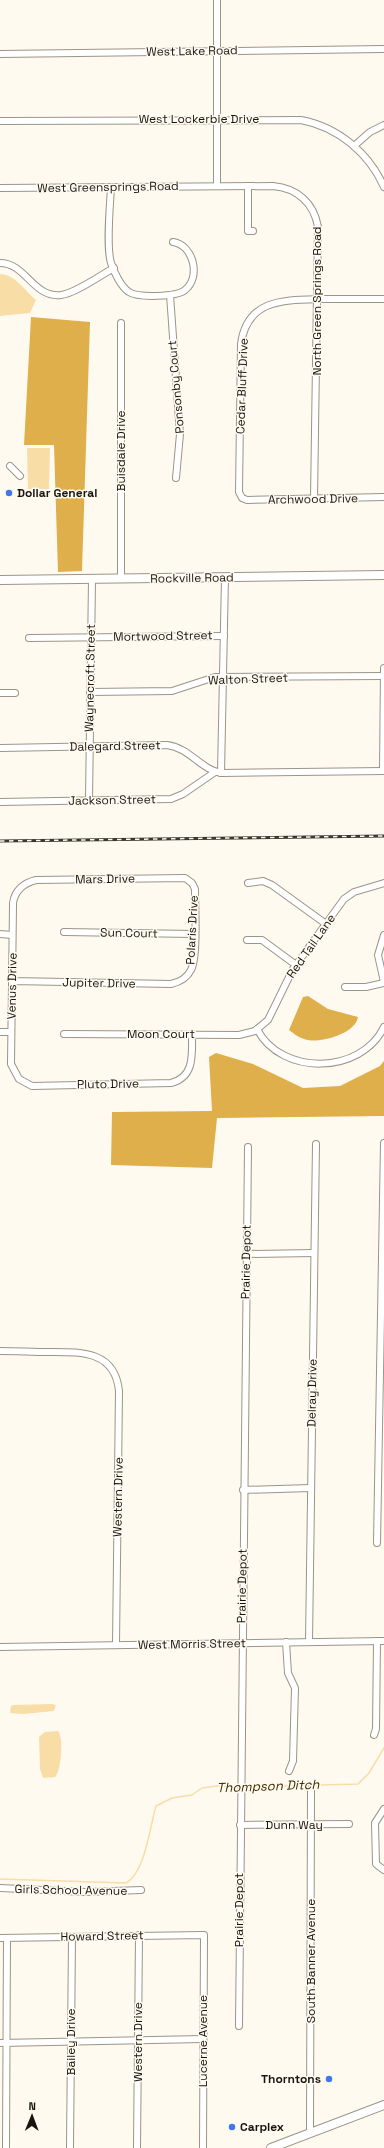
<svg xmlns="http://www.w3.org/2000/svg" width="384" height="2148" viewBox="0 0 384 2148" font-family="'Space Grotesk',sans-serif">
<rect width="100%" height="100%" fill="#fffaf0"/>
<!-- forest -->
<g fill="#deaf4b">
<polygon points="31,317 90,322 82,571 58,572 54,445 24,445"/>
<path d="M 308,996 L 328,1009 L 358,1017 C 356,1033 322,1043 308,1040 C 301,1039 294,1034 289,1030 L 303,997 Z"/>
<polygon points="216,1053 253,1064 303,1088 340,1086 380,1066 384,1061 384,1116 217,1118 212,1168 111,1165 112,1112 212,1111 209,1057"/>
</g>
<!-- water -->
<g fill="#f9dda6">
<path d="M 0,274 C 15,274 25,291 36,300 L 30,313 L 0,316 Z"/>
<polygon points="27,448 50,448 49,489 28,489"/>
<polygon points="52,1704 56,1705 54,1711 23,1714 10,1713 11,1706 13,1705"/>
<path d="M 58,1731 C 64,1738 61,1771 55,1777 L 43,1778 L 40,1769 L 39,1737 L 45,1732 Z"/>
</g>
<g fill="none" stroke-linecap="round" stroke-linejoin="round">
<!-- stream -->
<g stroke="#f9dda6" stroke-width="1.5">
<polyline points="242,1787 358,1784 369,1773 384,1748"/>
<path d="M 0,1879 L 126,1883 C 145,1873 150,1826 156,1806 L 172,1798 L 192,1795 L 202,1788 L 216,1786 L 239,1787"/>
</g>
<defs>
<g id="minor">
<polyline points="217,0 217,186"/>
<polyline points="0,54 384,49"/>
<path d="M 0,121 L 301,120 C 338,127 369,153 384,187"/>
<polyline points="354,146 370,132 384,125"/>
<polyline points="248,186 248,231 253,231"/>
<path d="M 111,187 C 110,206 106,247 111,263 C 114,272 121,287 129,292 C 138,298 177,297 185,290 C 201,278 194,245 173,242"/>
<path d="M 0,188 L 273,186 C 297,188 314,203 318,227 L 314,499"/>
<path d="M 0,263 C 26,263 33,298 61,295 C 76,293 99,276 114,268"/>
<polyline points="170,295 180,434 176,478"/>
<path d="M 384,299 C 363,299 343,299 322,299 C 286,300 247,298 241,344 L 239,492 L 242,498 L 247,500 L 384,497"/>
<polyline points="10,466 20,476"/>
<polyline points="121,579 121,323"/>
<polyline points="29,638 224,636"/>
<polyline points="90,692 172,691 215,677 384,676"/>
<polyline points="0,693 15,693"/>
<path d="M 0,748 L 167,745 C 190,748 200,769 221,773 L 384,771"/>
<polyline points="383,771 384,668"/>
<polyline points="221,773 225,577"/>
<polyline points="89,801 92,579"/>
<polyline points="0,802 171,799 183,794 215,772"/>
<polyline points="248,883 263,881 272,885 326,924"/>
<polyline points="64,932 194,934"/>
<polyline points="0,934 12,935"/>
<polyline points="384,935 378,955 384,982"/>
<polyline points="247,940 262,940 296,965"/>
<path d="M 12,981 L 171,984 C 180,982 187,978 191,970 C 198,957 195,907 195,889 L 192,883 L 185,878 L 36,880 C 24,883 15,890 13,903 L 13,905 L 11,1064 L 19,1079 L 32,1086 L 171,1083 C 195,1077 192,1054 192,1034"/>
<polyline points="345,987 366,987 384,983"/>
<path d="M 257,1029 C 281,1076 361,1075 384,1027"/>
<polyline points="0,1032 11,1032"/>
<polyline points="64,1034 239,1035 255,1031 268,1020 293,969 344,899 354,892 384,883"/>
<polyline points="246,1254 314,1253"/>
<path d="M 0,1351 C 17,1351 33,1352 50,1352 C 82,1352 115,1351 119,1391 L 116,1645"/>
<polyline points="243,1490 311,1488"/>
<polyline points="377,1543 384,1143"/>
<polyline points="286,1642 288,1673 295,1688 293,1761 289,1771"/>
<polyline points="309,1642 316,1144"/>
<polyline points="0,1647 384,1641"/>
<polyline points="374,1735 376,1729 377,1641"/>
<polyline points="384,1809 375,1823 376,1864 384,1870"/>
<polyline points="240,1825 349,1824"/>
<polyline points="0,1888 85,1892 141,1890"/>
<polyline points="0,1938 204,1935 203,2148"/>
<polyline points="239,2026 248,1147"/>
<polyline points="0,2043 203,2039"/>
<polyline points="310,2133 311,1789"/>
<polyline points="6,2148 7,1938"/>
<polyline points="70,2148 72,1937"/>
<polyline points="137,2148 139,1935"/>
</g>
<g id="major">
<polyline points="0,580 384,575"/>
<polyline points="271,2148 384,2105"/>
</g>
</defs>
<!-- minor casing -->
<use href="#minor" stroke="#9c9486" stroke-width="8"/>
<!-- major casing -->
<use href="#major" stroke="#9c9486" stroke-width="10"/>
<!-- minor -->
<use href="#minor" stroke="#fff" stroke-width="6"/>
<!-- major -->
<use href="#major" stroke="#fff" stroke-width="8"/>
<defs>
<polyline id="rail" points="0,841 384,836"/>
</defs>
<!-- rail casing -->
<use href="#rail" stroke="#3a3730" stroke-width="3"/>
<!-- rail -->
<use href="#rail" stroke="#fffaf0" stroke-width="1.5" stroke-dasharray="4.5" stroke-linecap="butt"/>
</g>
<!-- markers -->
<g fill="#4377e8" stroke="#fffaf0" stroke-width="1.5">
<circle cx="9" cy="493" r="4"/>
<circle cx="329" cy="2079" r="4"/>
<circle cx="232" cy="2127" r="4"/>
</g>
<g text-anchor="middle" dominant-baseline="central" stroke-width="3" stroke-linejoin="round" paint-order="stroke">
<!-- street labels -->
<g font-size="12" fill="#18150f" stroke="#fffaf0">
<text transform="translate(192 51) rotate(-1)">West Lake Road</text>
<text x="199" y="119">West Lockerbie Drive</text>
<text transform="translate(108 187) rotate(-1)">West Greensprings Road</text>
<text transform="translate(317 301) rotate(-90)">North Green Springs Road</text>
<text transform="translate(242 386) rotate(-88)">Cedar Bluff Drive</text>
<text transform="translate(176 387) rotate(-95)">Ponsonby Court</text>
<text transform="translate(121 451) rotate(-90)">Buisdale Drive</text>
<text transform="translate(313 499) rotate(-1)">Archwood Drive</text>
<text transform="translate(192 578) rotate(-1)">Rockville Road</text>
<text transform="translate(163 636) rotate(-1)">Mortwood Street</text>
<text transform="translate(90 678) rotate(-89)">Waynecroft Street</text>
<text transform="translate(248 679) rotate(-2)">Walton Street</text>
<text transform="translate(115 746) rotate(-1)">Dalegard Street</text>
<text transform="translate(112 800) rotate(-1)">Jackson Street</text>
<text transform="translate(105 879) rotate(-1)">Mars Drive</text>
<text transform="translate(192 930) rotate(-87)">Polaris Drive</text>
<text transform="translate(129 933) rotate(1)">Sun Court</text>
<text transform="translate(311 946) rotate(-55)">Red Tail Lane</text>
<text transform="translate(99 983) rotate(1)">Jupiter Drive</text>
<text transform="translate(12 986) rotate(-89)">Venus Drive</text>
<text x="161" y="1034">Moon Court</text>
<text transform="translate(108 1084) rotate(-1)">Pluto Drive</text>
<text transform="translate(246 1262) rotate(-89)">Prairie Depot</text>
<text transform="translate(312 1393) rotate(-89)">Delray Drive</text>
<text transform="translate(118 1497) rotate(-89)">Western Drive</text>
<text transform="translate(242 1586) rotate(-89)">Prairie Depot</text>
<text transform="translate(192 1644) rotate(-1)">West Morris Street</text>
<text x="294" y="1825">Dunn Way</text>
<text transform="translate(71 1890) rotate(1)">Girls School Avenue</text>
<text transform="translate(239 1910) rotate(-90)">Prairie Depot</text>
<text transform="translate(102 1936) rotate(-1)">Howard Street</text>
<text transform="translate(311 1961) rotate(-90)">South Banner Avenue</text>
<text transform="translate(203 2041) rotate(-90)">Lucerne Avenue</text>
<text transform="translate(71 2042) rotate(-90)">Bailey Drive</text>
<text transform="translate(138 2042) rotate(-90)">Western Drive</text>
</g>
<!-- poi labels -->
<g font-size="12" font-weight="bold" fill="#18150f" stroke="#fffaf0" text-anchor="start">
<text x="17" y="493">Dollar General</text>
<text x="321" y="2079" text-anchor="end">Thorntons</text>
<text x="240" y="2127">Carplex</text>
</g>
<!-- water labels -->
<g font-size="13" font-style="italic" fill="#412e01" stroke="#fffaf0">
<text transform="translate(268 1786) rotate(-2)">Thompson Ditch</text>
</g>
</g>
<!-- north arrow -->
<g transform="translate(32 2116) rotate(1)" stroke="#fffaf0" stroke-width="3" paint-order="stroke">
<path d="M0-3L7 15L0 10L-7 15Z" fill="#18150f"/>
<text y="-6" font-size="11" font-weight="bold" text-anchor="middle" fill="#18150f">N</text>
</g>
</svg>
